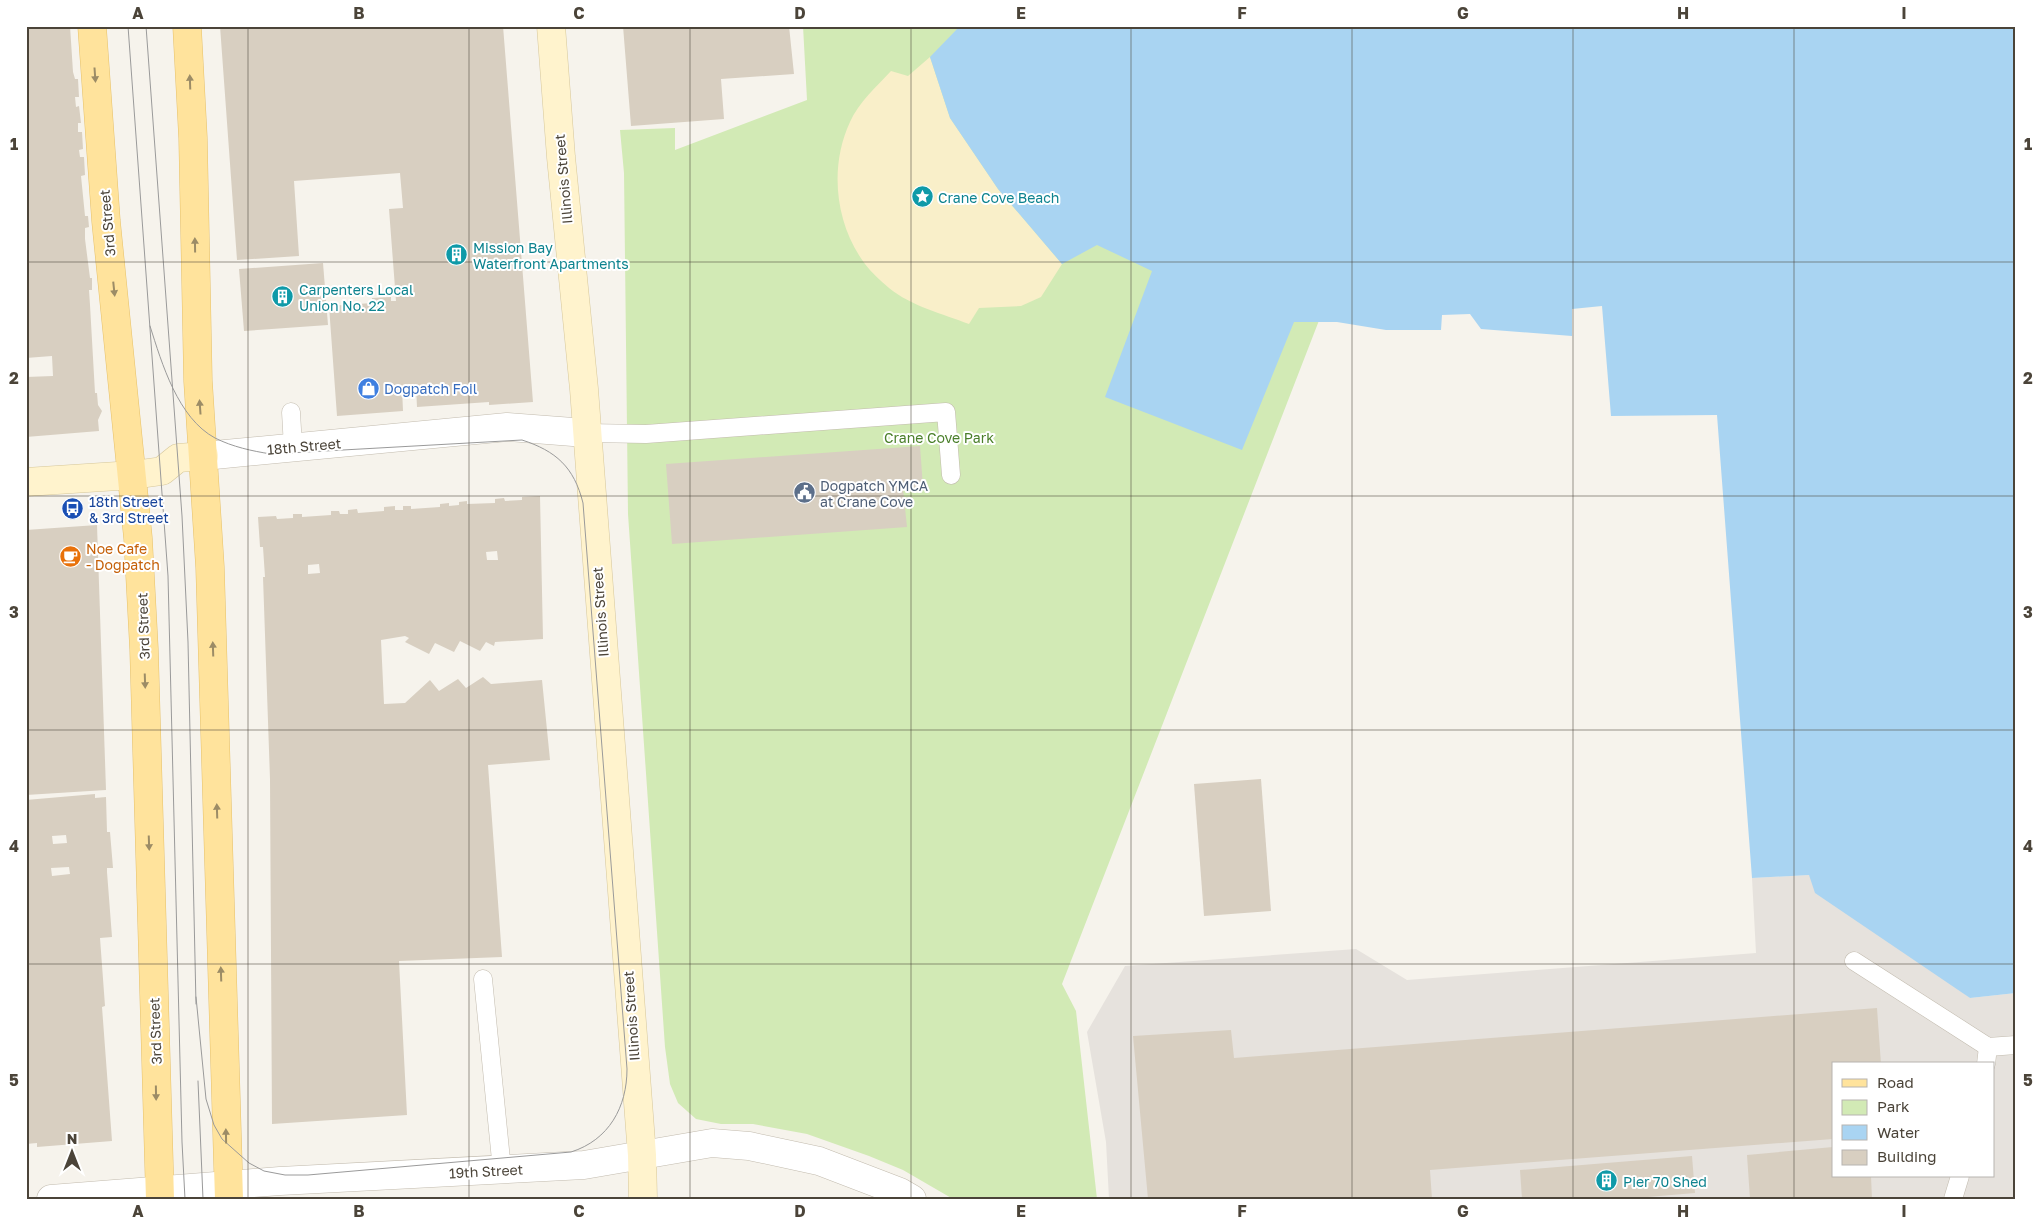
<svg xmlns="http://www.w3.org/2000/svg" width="2042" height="1225" viewBox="0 0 2042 1225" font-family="'Golos Text',sans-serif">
<rect width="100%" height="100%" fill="#f6f3ec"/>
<!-- industrial -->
<path fill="#e6e2dd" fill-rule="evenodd" d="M 1809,875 L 1970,998 L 2016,993 L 2016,1199 L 1109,1199 L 1106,1142 L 1087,1032 L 1125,966 L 1356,949 L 1407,980 L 1756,953 L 1752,878 ZM 1833,1064 L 1993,1064 L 1993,1176 L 1833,1176 Z"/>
<!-- green -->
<polygon fill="#d2eab5" points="803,26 1117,26 1325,305 1062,984 1076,1011 1097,1199 953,1199 903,1170 869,1156 807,1134 753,1124 721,1124 696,1119 678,1103 670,1084 665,1047 628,514 624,173 620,130 675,128 675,150 807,100"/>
<!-- sand -->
<path fill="#f9efc9" d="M 930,57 L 950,118 L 998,189 L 1062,264 L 1041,297 L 1021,306 L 979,308 L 969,324 C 943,314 911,306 889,288 C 881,281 871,272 865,264 C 835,224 829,167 850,122 C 858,103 877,86 891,71 L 908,76 Z"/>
<!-- water -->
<polygon fill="#a9d4f2" points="960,26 2016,26 2016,993 1970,998 1815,893 1809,875 1752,878 1717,415 1611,416 1602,306 1572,309 1572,336 1481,329 1470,314 1442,315 1441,330 1386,330 1337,322 1294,322 1242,450 1105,397 1152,271 1097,245 1062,264 998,189 950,118 930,57"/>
<!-- building -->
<g fill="#d8cfc1" fill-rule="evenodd">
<polygon points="26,26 70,26 73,72 75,79 78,79 79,97 75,97 76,107 79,106 81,123 78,123 78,132 82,132 83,149 79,150 80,157 84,157 85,175 81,176 85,216 88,216 89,227 85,228 85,239 90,278 92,278 92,290 89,290 90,305 95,393 97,393 98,405 102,411 98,420 99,431 26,437 26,377 53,376 52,356 26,358"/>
<polygon points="220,26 503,26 533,402 489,405 489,402 417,407 416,387 402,388 403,411 337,416 329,306 372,303 372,298 391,297 391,301 396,301 389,209 403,208 400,173 294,181 299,256 237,260"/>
<polygon points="623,26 789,26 794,74 721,79 724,119 631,126"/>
<polygon points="323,263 328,325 244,331 239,269"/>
<polygon points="920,446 923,487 903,489 907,527 672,544 666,464"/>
<path d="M 540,496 L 543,639 L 495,642 L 494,646 L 486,642 L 480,651 L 460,641 L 454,652 L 435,643 L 429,654 L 405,642 L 409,638 L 405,636 L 381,640 L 384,704 L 405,703 L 430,680 L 439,691 L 458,679 L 466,688 L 483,677 L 491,684 L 542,680 L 550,760 L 488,765 L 502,957 L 399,961 L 407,1115 L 272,1124 L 270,779 L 263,577 L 265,577 L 263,547 L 260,547 L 258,517 L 276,516 L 277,519 L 293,518 L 293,514 L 302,514 L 302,517 L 331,515 L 331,511 L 339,511 L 340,514 L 348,514 L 348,510 L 357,509 L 358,513 L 384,511 L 384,507 L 395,506 L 395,510 L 403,510 L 403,506 L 411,506 L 411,509 L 440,507 L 440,504 L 449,503 L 449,506 L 459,505 L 459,502 L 467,501 L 467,504 L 495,503 L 495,499 L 504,498 L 505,501 L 522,500 L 522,497 ZM 497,551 L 498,560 L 487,560 L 486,552 ZM 319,564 L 320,573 L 308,574 L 308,565 Z"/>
<polygon points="97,525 106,790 26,795 26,530"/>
<polygon points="1261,779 1271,911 1204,916 1194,784"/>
<path d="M 95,794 L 95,798 L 106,797 L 107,832 L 110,832 L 113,868 L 107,868 L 107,872 L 112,937 L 100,938 L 105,1006 L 102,1007 L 112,1141 L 37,1147 L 37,1143 L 26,1144 L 26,800 ZM 66,835 L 67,843 L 53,844 L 52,836 ZM 69,867 L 70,874 L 52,876 L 51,868 Z"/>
<polygon points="1877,1008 1881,1064 1833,1064 1833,1139 1430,1170 1429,1156 1432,1199 1148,1199 1133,1036 1231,1030 1234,1058"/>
<polygon points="1833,1147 1833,1176 1871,1176 1872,1199 1750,1199 1747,1155"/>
<polygon points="1692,1156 1695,1193 1624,1199 1522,1199 1520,1170"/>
</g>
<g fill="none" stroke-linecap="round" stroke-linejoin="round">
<defs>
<g id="lane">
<polyline points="291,412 293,447"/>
<polyline points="586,433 646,434 946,412 951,475"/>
<polyline points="1854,961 1988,1047 2016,1045"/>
<polyline points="483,979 502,1170"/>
<polyline points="1986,1064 1988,1047"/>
<polyline points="1953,1199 1960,1176"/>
</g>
<g id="street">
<polyline points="204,456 507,427 586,433"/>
<polyline points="51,1199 280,1181 584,1165 712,1143 749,1146 819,1161 900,1192 912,1199"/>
</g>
<g id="secondary">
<polyline points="551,26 561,157 584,389 642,1155 643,1199"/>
<polyline points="26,482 133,475 162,471 178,458 204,456"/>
</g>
<g id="primary">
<polyline points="92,26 106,221 138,538 144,649 160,1199"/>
<polyline points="187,26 193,138 198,381 210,567 229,1199"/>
</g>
</defs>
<!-- lane casing -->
<use href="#lane" stroke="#c2bbae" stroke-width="19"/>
<!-- street casing -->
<use href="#street" stroke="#c2bbae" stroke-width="29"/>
<!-- secondary casing -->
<use href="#secondary" stroke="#d6c79b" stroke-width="29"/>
<!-- primary casing -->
<use href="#primary" stroke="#e6c16a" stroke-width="29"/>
<!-- lane -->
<use href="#lane" stroke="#fff" stroke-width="18"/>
<!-- street -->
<use href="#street" stroke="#fff" stroke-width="28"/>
<!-- secondary -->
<use href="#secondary" stroke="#fff3cd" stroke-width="28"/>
<!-- primary -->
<use href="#primary" stroke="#ffe39c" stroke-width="28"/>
<!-- tram -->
<g stroke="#9a9a9a" stroke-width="1">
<polyline points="128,26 168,576 182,1142 185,1199"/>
<polyline points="146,26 182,516 188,642 196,1004"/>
<path d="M 150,326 C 162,364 178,418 215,438 C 233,447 252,451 271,454 L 522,440 C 556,451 574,467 583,503 L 627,1069 C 627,1107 609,1140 571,1152 L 308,1175 L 285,1175 L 264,1171 L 249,1163 L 222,1139 L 214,1125 L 206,1099 L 196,997"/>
<polyline points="198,1081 203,1199"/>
</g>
</g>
<!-- one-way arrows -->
<defs><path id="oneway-solid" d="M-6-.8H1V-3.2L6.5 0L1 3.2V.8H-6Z" transform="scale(1.25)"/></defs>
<g fill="#9c8c66">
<use href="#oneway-solid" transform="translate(95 75) rotate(86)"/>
<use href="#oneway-solid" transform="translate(190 82) rotate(-92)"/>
<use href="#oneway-solid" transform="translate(195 245) rotate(-91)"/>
<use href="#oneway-solid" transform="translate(114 289) rotate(84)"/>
<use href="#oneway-solid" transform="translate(200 407) rotate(-94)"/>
<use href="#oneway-solid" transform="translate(213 649) rotate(-92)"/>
<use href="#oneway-solid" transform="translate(145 681) rotate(88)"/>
<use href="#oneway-solid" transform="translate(217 811) rotate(-92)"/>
<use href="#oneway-solid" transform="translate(149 843) rotate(88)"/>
<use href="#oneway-solid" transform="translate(221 974) rotate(-92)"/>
<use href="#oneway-solid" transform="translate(156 1093) rotate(89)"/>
<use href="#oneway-solid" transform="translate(226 1136) rotate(-91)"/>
</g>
<!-- grid -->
<path fill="none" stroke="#4b4439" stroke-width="1" stroke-opacity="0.55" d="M 248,26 L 248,1199M 469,26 L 469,1199M 690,26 L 690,1199M 911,26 L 911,1199M 1131,26 L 1131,1199M 1352,26 L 1352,1199M 1573,26 L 1573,1199M 1794,26 L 1794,1199M 26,262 L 2016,262M 26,496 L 2016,496M 26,730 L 2016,730M 26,964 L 2016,964"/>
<!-- icons -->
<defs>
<symbol id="sight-disc" viewBox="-11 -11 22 22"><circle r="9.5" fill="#0f9aa8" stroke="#fff"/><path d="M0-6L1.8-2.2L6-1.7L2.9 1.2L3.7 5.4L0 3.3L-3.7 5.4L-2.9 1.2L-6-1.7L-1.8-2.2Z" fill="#fff"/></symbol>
<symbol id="building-disc" viewBox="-11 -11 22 22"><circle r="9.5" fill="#0f9aa8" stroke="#fff"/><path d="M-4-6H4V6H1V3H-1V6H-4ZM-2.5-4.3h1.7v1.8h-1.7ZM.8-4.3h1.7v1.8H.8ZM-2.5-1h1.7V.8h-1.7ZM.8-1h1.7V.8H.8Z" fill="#fff"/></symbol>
<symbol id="shop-disc" viewBox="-11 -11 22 22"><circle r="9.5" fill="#3f7fe0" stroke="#fff"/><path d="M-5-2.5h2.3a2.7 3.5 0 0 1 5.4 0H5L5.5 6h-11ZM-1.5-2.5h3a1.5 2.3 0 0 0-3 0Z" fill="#fff"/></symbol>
<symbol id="civic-disc" viewBox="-11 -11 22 22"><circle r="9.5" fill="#5c6f8a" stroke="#fff"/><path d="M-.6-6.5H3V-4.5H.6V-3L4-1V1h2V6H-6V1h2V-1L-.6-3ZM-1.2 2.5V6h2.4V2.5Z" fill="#fff"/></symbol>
<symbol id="bus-disc" viewBox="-11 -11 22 22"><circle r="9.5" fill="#1a4fb4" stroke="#fff"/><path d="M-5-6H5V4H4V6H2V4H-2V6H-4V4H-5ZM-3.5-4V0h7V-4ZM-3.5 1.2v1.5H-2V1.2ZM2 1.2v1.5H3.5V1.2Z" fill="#fff"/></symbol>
<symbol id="cafe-disc" viewBox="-11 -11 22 22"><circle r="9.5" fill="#e8710a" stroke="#fff"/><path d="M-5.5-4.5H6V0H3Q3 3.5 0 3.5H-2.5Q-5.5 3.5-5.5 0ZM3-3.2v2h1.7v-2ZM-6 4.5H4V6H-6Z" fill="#fff"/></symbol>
</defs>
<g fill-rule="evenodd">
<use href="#sight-disc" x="910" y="184" width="25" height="25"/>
<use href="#building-disc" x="444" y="242" width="25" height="25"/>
<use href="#building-disc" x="270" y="284" width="25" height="25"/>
<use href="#shop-disc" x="356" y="376" width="25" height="25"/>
<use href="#civic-disc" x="792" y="480" width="25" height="25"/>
<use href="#bus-disc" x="60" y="496" width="25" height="25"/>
<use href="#cafe-disc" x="58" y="544" width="25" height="25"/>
<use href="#building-disc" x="1594" y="1168" width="25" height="25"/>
</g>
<g text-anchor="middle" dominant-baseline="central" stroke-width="4" stroke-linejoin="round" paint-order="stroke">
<!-- street labels -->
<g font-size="14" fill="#4b4439" stroke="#fff">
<text transform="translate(563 179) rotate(-95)">Illinois Street</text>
<text transform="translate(107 223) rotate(-95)">3rd Street</text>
<text transform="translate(304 446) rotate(-5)">18th Street</text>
<text transform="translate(600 612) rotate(-94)">Illinois Street</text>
<text transform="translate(143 626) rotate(-92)">3rd Street</text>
<text transform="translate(631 1016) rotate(-94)">Illinois Street</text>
<text transform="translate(155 1031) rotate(-92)">3rd Street</text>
<text transform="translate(486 1171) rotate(-3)">19th Street</text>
</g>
<!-- culture labels -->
<g font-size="14" fill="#0d838f" stroke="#fff" text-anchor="start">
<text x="938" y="197">Crane Cove Beach</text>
<text x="473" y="247">Mission Bay<tspan x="473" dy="16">Waterfront Apartments</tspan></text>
<text x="299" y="289">Carpenters Local<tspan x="299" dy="16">Union No. 22</tspan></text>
<text x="1623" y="1181">Pier 70 Shed</text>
</g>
<!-- shop labels -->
<g font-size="14" fill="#366cbe" stroke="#fff" text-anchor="start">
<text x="384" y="388">Dogpatch Foil</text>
</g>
<!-- park labels -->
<g font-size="14" fill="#4a7f2a" stroke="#fff">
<text x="939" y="437">Crane Cove Park</text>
</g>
<!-- service labels -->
<g font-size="14" fill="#4e5e75" stroke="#fff" text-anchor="start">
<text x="820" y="485">Dogpatch YMCA<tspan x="820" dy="16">at Crane Cove</tspan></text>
</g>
<!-- transit labels -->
<g font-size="14" fill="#164399" stroke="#fff" text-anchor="start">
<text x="89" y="501">18th Street<tspan x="89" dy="16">&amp; 3rd Street</tspan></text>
</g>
<!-- food labels -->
<g font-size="14" fill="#c56008" stroke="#fff" text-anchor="start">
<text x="86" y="548">Noe Cafe<tspan x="86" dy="16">- Dogpatch</tspan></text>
</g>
</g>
<!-- border -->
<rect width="2042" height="1225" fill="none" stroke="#ffffff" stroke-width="55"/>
<!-- legend -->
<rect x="1832" y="1062" width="162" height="115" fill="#ffffff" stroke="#b7b4b0"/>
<rect x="1842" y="1079" width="25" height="8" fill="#ffe39c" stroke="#b7b4b0"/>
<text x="1877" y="1088" font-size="15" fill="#4b4439">Road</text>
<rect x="1842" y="1100" width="25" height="15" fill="#d2eab5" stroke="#b7b4b0"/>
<text x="1877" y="1112" font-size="15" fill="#4b4439">Park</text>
<rect x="1842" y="1125" width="25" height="15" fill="#a9d4f2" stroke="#b7b4b0"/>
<text x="1877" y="1138" font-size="15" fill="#4b4439">Water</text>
<rect x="1842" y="1150" width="25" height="15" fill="#d8cfc1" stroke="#b7b4b0"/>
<text x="1877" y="1162" font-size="15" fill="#4b4439">Building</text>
<!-- north arrow -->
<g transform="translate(72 1152)" stroke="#ffffff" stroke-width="4" paint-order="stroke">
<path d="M0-4L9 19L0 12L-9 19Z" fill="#4b4439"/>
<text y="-8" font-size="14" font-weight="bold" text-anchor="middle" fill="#4b4439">N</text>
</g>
<rect x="28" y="28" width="1986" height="1170" fill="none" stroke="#4b4439" stroke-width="2"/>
<g font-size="16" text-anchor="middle" font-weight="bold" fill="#4b4439">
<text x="138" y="19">A</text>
<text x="359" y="19">B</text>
<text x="579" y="19">C</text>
<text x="800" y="19">D</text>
<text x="1021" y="19">E</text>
<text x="1242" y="19">F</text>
<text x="1463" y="19">G</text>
<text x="1683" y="19">H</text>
<text x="1904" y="19">I</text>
<text x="14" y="150">1</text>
<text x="2028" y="150">1</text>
<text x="14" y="384">2</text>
<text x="2028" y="384">2</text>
<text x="14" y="618">3</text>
<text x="2028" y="618">3</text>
<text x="14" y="852">4</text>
<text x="2028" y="852">4</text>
<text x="14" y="1086">5</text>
<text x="2028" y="1086">5</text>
<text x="138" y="1217">A</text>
<text x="359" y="1217">B</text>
<text x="579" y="1217">C</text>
<text x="800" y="1217">D</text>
<text x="1021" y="1217">E</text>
<text x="1242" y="1217">F</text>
<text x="1463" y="1217">G</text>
<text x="1683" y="1217">H</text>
<text x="1904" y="1217">I</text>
</g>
</svg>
